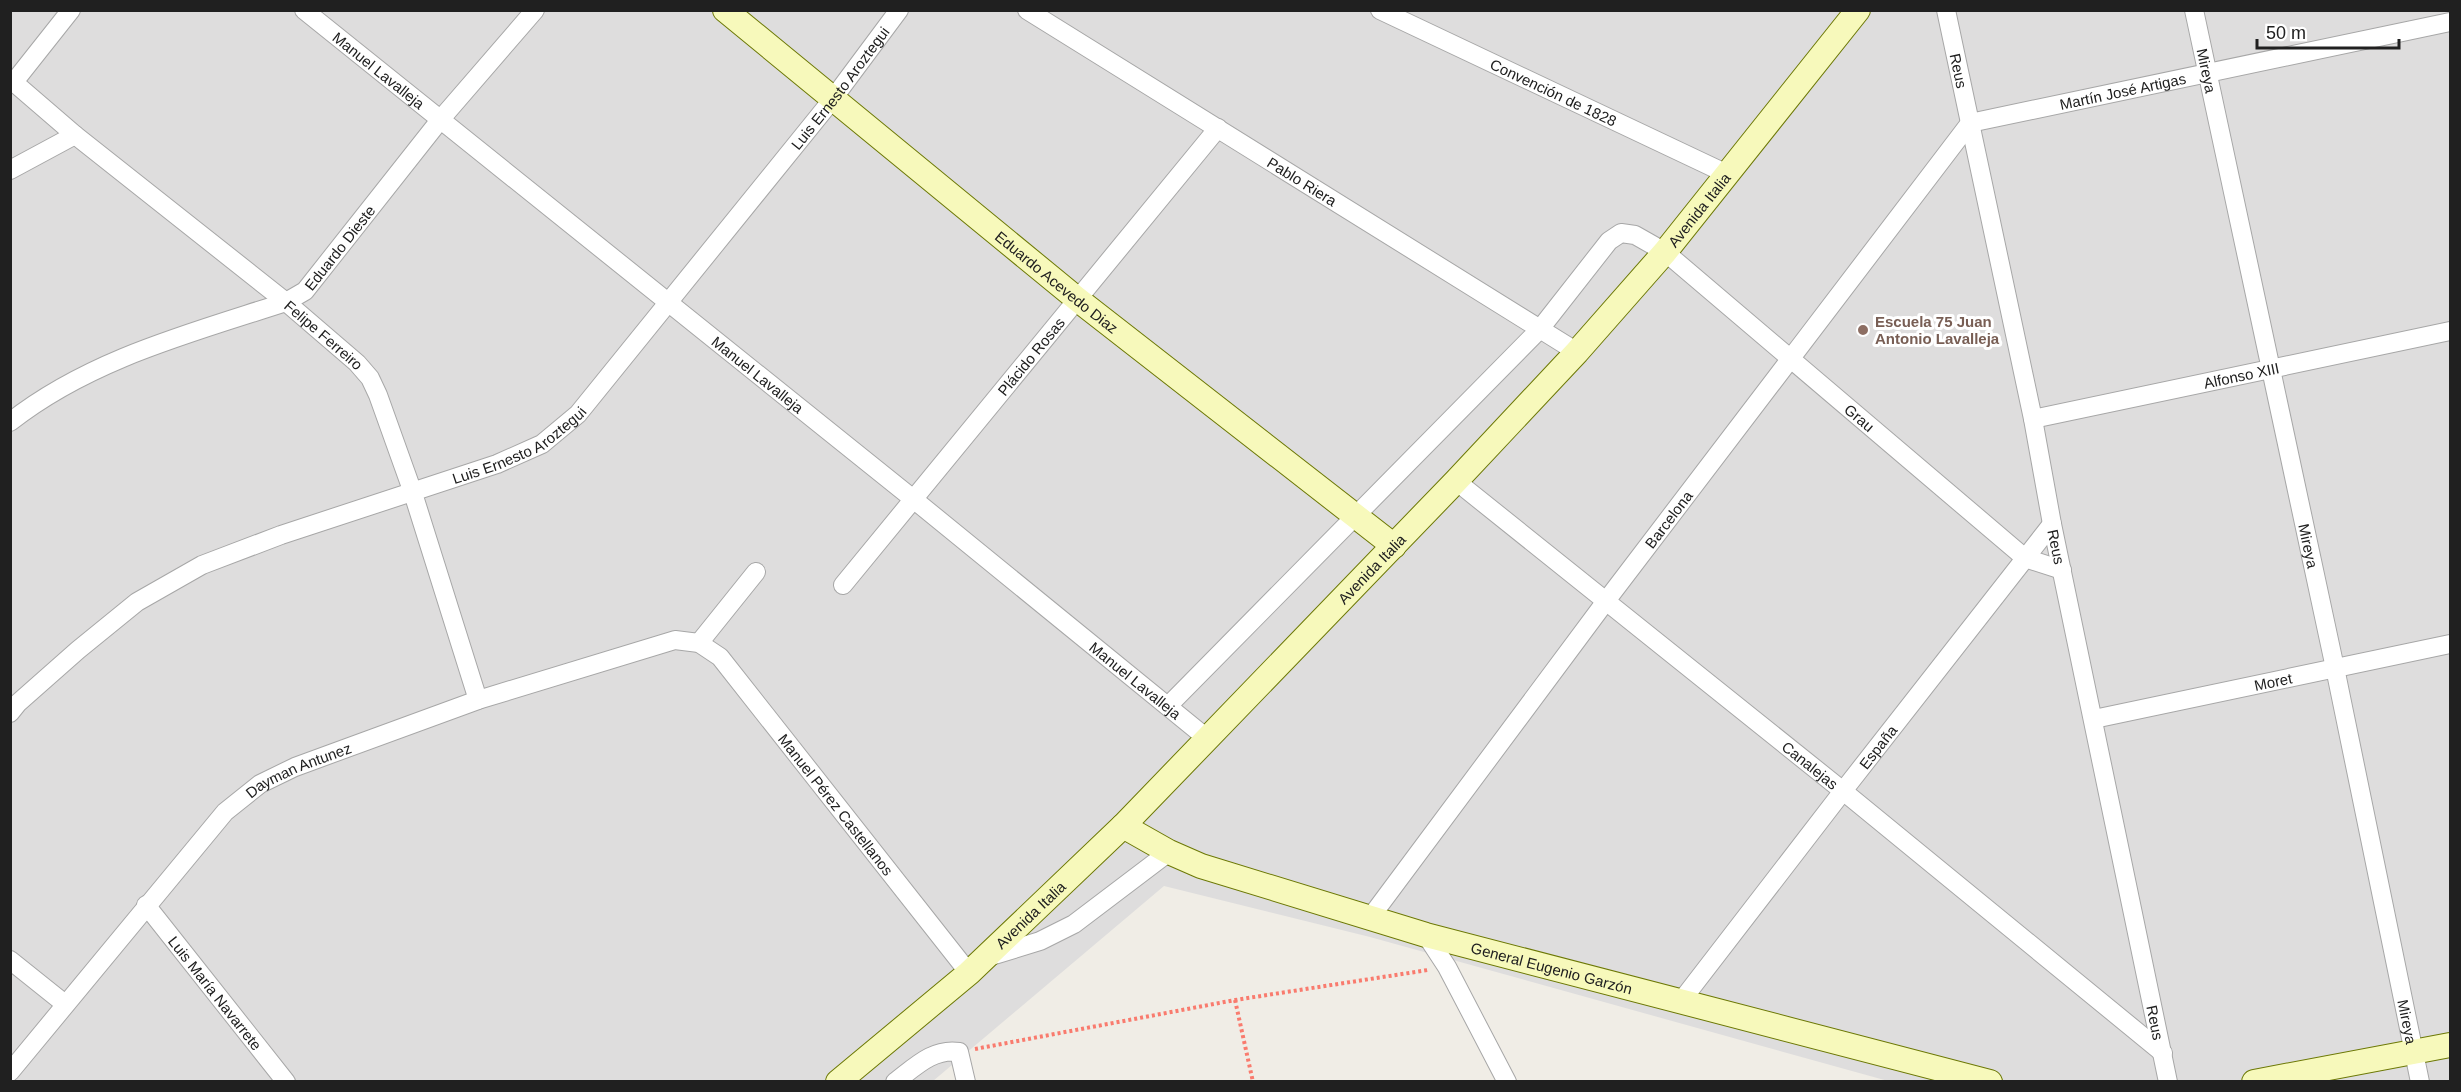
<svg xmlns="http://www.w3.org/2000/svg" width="2461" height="1092" viewBox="0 0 2461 1092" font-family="Arial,sans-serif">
<rect width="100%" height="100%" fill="#f0ede6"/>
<!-- residential -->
<polygon fill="#dedddd" points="10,11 2450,11 2450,1081 1888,1081 1370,937 1164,886 933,1081 11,1081"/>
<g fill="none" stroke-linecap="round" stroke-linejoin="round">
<defs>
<g id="street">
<path id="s1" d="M 304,10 L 912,498 L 1209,740"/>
<path id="s2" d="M 1027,10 L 1577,352"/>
<path id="s3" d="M 1380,10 L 1727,174"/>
<path id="s4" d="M 1946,10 L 2033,419 L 2052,524 L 2168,1082"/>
<path id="s5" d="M 2194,10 L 2335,668 L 2420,1082"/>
<path id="s6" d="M 10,79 L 75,135 L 286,302 L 357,363 L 370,378 L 378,395 L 412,490 L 478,700"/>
<polyline points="14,82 71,10"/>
<polyline points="10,170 75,135"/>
<path id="s7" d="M 2033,419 L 2450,331"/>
<path id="s8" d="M 10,422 C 90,359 191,333 286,302 L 305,291 L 440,120 L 535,10"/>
<path id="s9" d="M 1456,481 L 1843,791 L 2163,1053"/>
<path id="s10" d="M 843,585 L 1218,128"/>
<polyline points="699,643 756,572"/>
<path id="s11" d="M 1168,706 L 1540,329 L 1609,241 L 1621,233 L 1635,235 L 1665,252 L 2025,558 L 2062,570"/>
<path id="s12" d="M 10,713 L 18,703 L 78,650 L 137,602 L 202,565 L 281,535 L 497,464 L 542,444 L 578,414 L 832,100 L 899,10"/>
<path id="s13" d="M 2094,719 L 2450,644"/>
<path id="s14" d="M 146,905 L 286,1082"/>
<path id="s15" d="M 1370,918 L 1606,601 L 1970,123 L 2450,22"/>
<polyline points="1426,935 1447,967 1507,1082"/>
<polyline points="988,957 1040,941 1074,924 1169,852"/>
<polyline points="10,960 65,1004"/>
<path id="s16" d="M 1682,1000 L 1843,791 L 2052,524"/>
<path id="s17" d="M 10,1072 L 225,812 L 260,784 L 295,767 L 478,700 L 675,640 L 699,643 L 720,657 L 969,973"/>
<path d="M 895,1082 C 915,1067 933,1048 959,1052 L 966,1082"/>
</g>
<g id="secondary">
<path id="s18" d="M 725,10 L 1077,299 L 1394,546"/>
<path id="s19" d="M 1123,826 L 1169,852 L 1201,866 L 1426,935 L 1990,1082"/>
<path id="s20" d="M 838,1082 L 969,973 L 1123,826 L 1456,481 L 1577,352 L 1665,252 L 1858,10"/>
<polyline points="2254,1082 2450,1045"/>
</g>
</defs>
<!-- street casing -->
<use href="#street" stroke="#a7a7a7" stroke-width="20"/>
<!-- secondary casing -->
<use href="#secondary" stroke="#6c7805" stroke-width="26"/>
<!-- path -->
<g stroke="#f97b6e" stroke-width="4" stroke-dasharray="3 3" stroke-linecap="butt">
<polyline points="1235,1000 1253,1082"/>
<polyline points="975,1049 1235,1000 1428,970"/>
</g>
<!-- street -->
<use href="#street" stroke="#fff" stroke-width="18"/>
<!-- secondary -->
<use href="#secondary" stroke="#f7f9bb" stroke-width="24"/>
</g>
<!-- markers -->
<circle fill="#8d6e63" stroke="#fff" stroke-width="2" cx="1863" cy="330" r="6"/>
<g text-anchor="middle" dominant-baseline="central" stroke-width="6" stroke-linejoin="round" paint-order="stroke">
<!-- street labels -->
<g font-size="15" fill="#202020" stroke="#fff">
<text stroke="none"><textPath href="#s1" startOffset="96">Manuel Lavalleja</textPath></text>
<text stroke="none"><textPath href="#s4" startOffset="62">Reus</textPath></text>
<text stroke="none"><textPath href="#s5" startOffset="62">Mireya</textPath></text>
<text stroke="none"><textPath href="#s12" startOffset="1070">Luis Ernesto Aroztegui</textPath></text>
<text stroke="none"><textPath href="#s15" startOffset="1152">Martín José Artigas</textPath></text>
<text stroke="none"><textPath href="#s3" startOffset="192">Convención de 1828</textPath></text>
<text stroke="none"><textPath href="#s2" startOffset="324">Pablo Riera</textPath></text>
<text stroke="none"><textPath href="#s20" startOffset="1227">Avenida Italia</textPath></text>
<text stroke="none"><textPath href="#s8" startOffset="380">Eduardo Dieste</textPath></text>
<text stroke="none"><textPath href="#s18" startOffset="429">Eduardo Acevedo Diaz</textPath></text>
<text stroke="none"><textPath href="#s6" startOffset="405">Felipe Ferreiro</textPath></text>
<text stroke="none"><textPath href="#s10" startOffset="296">Plácido Rosas</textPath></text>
<text stroke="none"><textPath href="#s1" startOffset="582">Manuel Lavalleja</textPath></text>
<text stroke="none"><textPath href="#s7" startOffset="213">Alfonso XIII</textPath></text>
<text stroke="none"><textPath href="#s11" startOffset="960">Grau</textPath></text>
<text stroke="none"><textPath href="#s12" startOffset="584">Luis Ernesto Aroztegui</textPath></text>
<text stroke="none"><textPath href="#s15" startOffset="498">Barcelona</textPath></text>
<text stroke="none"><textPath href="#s4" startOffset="548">Reus</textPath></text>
<text stroke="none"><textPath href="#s5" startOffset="548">Mireya</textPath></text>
<text stroke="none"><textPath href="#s20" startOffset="741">Avenida Italia</textPath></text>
<text stroke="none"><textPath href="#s1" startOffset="1068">Manuel Lavalleja</textPath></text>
<text stroke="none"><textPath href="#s13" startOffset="183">Moret</textPath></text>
<text stroke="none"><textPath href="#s16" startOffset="320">España</textPath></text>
<text stroke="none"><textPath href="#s9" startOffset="454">Canalejas</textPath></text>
<text stroke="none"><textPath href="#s17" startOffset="423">Dayman Antunez</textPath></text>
<text stroke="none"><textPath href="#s17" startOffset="1059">Manuel Pérez Castellanos</textPath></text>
<text stroke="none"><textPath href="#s20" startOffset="255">Avenida Italia</textPath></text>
<text stroke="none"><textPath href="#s19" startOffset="453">General Eugenio Garzón</textPath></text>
<text stroke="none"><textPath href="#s14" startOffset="112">Luis María Navarrete</textPath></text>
<text stroke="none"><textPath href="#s5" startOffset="1034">Mireya</textPath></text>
<text stroke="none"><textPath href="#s4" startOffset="1034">Reus</textPath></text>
</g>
<!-- education labels -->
<g font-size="15" font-weight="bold" fill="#785e54" stroke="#fff" text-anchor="start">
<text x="1875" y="321">Escuela 75 Juan<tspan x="1875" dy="17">Antonio Lavalleja</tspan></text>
</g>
</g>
<!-- border -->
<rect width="2461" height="1092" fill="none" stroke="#202020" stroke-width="24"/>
<!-- scale -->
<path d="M2257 39v9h142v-9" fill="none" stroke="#202020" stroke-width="3"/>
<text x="2266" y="39" font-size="18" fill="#202020" stroke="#ffffff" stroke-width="4.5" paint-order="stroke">50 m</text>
</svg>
